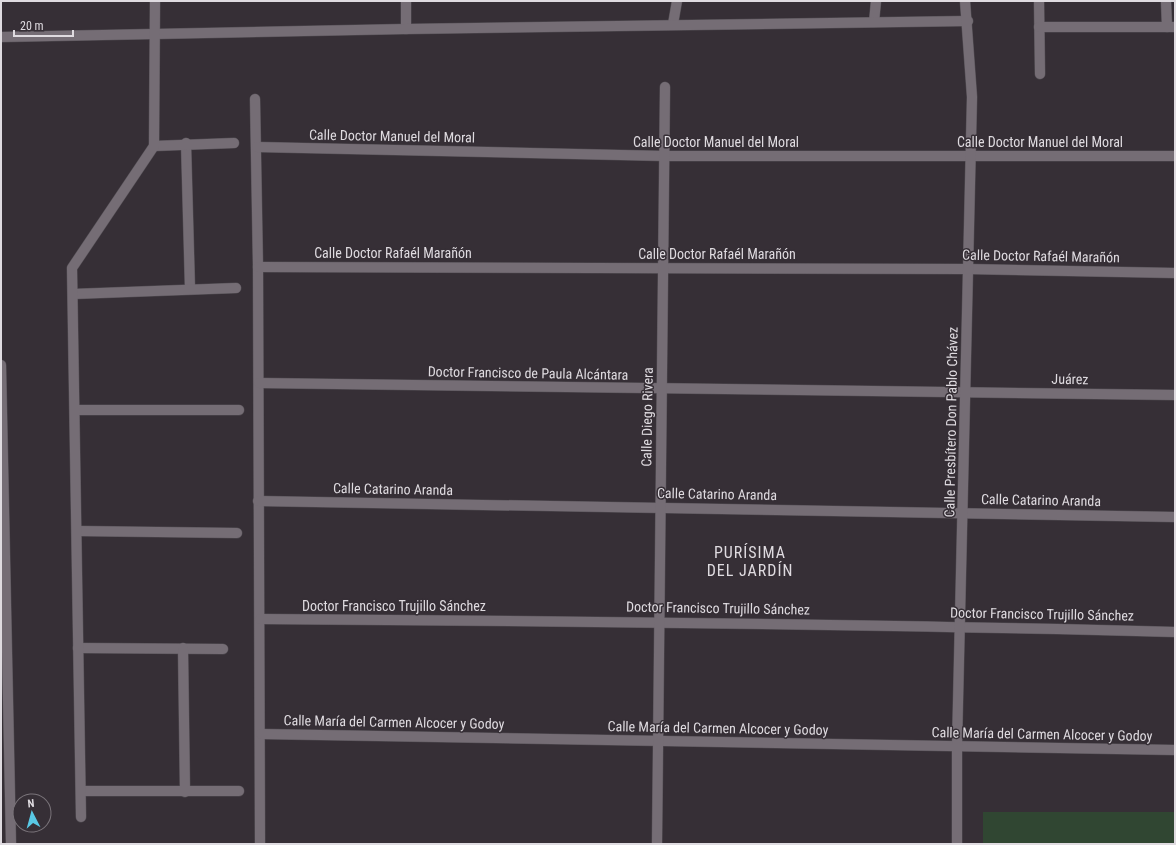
<svg xmlns="http://www.w3.org/2000/svg" width="1176" height="845" viewBox="0 0 1176 845" font-family="'Roboto Condensed',sans-serif">
<rect width="100%" height="100%" fill="#362f36"/>
<!-- green -->
<rect fill="#304632" x="983" y="812" width="192" height="32"/>
<g fill="none" stroke-linecap="round" stroke-linejoin="round">
<defs>
<g id="minor">
<polyline points="1039,1 1040,74"/>
<polyline points="1166,1 1167,27"/>
<polyline points="874,22 876,1"/>
<polyline points="673,24 677,1"/>
<polyline points="1039,27 1175,27"/>
<polyline points="406,29 406,1"/>
<polyline points="1,37 406,29 968,21"/>
<polyline points="255,99 258,267 260,844"/>
<polyline points="186,143 190,289"/>
<polyline points="154,146 234,143"/>
<polyline points="257,147 665,156 1175,156"/>
<polyline points="258,267 967,269 1175,273"/>
<polyline points="73,294 236,288"/>
<polyline points="1,365 11,844"/>
<polyline points="259,383 1175,395"/>
<polyline points="75,410 239,410"/>
<polyline points="258,501 1175,517"/>
<polyline points="77,531 237,533"/>
<path d="M 260,619 C 565,621 870,624 1175,632"/>
<polyline points="78,648 223,649"/>
<polyline points="183,648 185,792"/>
<polyline points="261,734 1175,750"/>
<polyline points="81,791 239,791"/>
<polyline points="81,817 72,268 154,146 155,1"/>
<polyline points="657,844 665,87"/>
<polyline points="957,844 957,746 972,97 965,1"/>
</g>
</defs>
<!-- minor casing -->
<use href="#minor" stroke="#534e54" stroke-width="11"/>
<!-- minor -->
<use href="#minor" stroke="#756d75" stroke-width="10"/>
</g>
<g text-anchor="middle" dominant-baseline="central" stroke-width="3" stroke-linejoin="round" paint-order="stroke">
<!-- street labels -->
<g font-size="14" fill="#dfdbe0" stroke="#362f36">
<text transform="translate(392 136) rotate(1)">Calle Doctor Manuel del Moral</text>
<text x="716" y="142">Calle Doctor Manuel del Moral</text>
<text x="1040" y="142">Calle Doctor Manuel del Moral</text>
<text x="393" y="253">Calle Doctor Rafaél Marañón</text>
<text x="717" y="254">Calle Doctor Rafaél Marañón</text>
<text transform="translate(1041 256) rotate(1)">Calle Doctor Rafaél Marañón</text>
<text transform="translate(528 373) rotate(1)">Doctor Francisco de Paula Alcántara</text>
<text transform="translate(1070 379) rotate(1)">Juárez</text>
<text transform="translate(647 417) rotate(-89)">Calle Diego Rivera</text>
<text transform="translate(951 422) rotate(-89)">Calle Presbítero Don Pablo Chávez</text>
<text transform="translate(393 489) rotate(1)">Calle Catarino Aranda</text>
<text transform="translate(717 494) rotate(1)">Calle Catarino Aranda</text>
<text transform="translate(1041 500) rotate(1)">Calle Catarino Aranda</text>
<text x="394" y="606">Doctor Francisco Trujillo Sánchez</text>
<text transform="translate(718 608) rotate(1)">Doctor Francisco Trujillo Sánchez</text>
<text transform="translate(1042 614) rotate(1)">Doctor Francisco Trujillo Sánchez</text>
<text transform="translate(394 722) rotate(1)">Calle María del Carmen Alcocer y Godoy</text>
<text transform="translate(718 728) rotate(1)">Calle María del Carmen Alcocer y Godoy</text>
<text transform="translate(1042 734) rotate(1)">Calle María del Carmen Alcocer y Godoy</text>
</g>
<!-- quarter labels -->
<g font-size="16" letter-spacing="1" fill="#dfdbe0" stroke="#362f36">
<text x="750" y="552">PURÍSIMA<tspan x="750" dy="18">DEL JARDÍN</tspan></text>
</g>
</g>
<!-- border -->
<rect width="1176" height="845" fill="none" stroke="#dfdbe0" stroke-width="4"/>
<!-- north arrow -->
<g transform="translate(32 813) rotate(354)"><circle r="19" fill="#362f36" stroke="#7a747a"/>
<path d="M0-3L7 15L0 10L-7 15Z" fill="#59c8e5"/>
<text y="-6" font-size="11" font-weight="bold" text-anchor="middle" fill="#dfdbe0">N</text>
</g>
<!-- scale -->
<path d="M14 30v6h59v-6" fill="none" stroke="#dfdbe0" stroke-width="2"/>
<text x="20" y="30" font-size="12" fill="#dfdbe0" stroke="#362f36" stroke-width="3" paint-order="stroke">20 m</text>
</svg>
